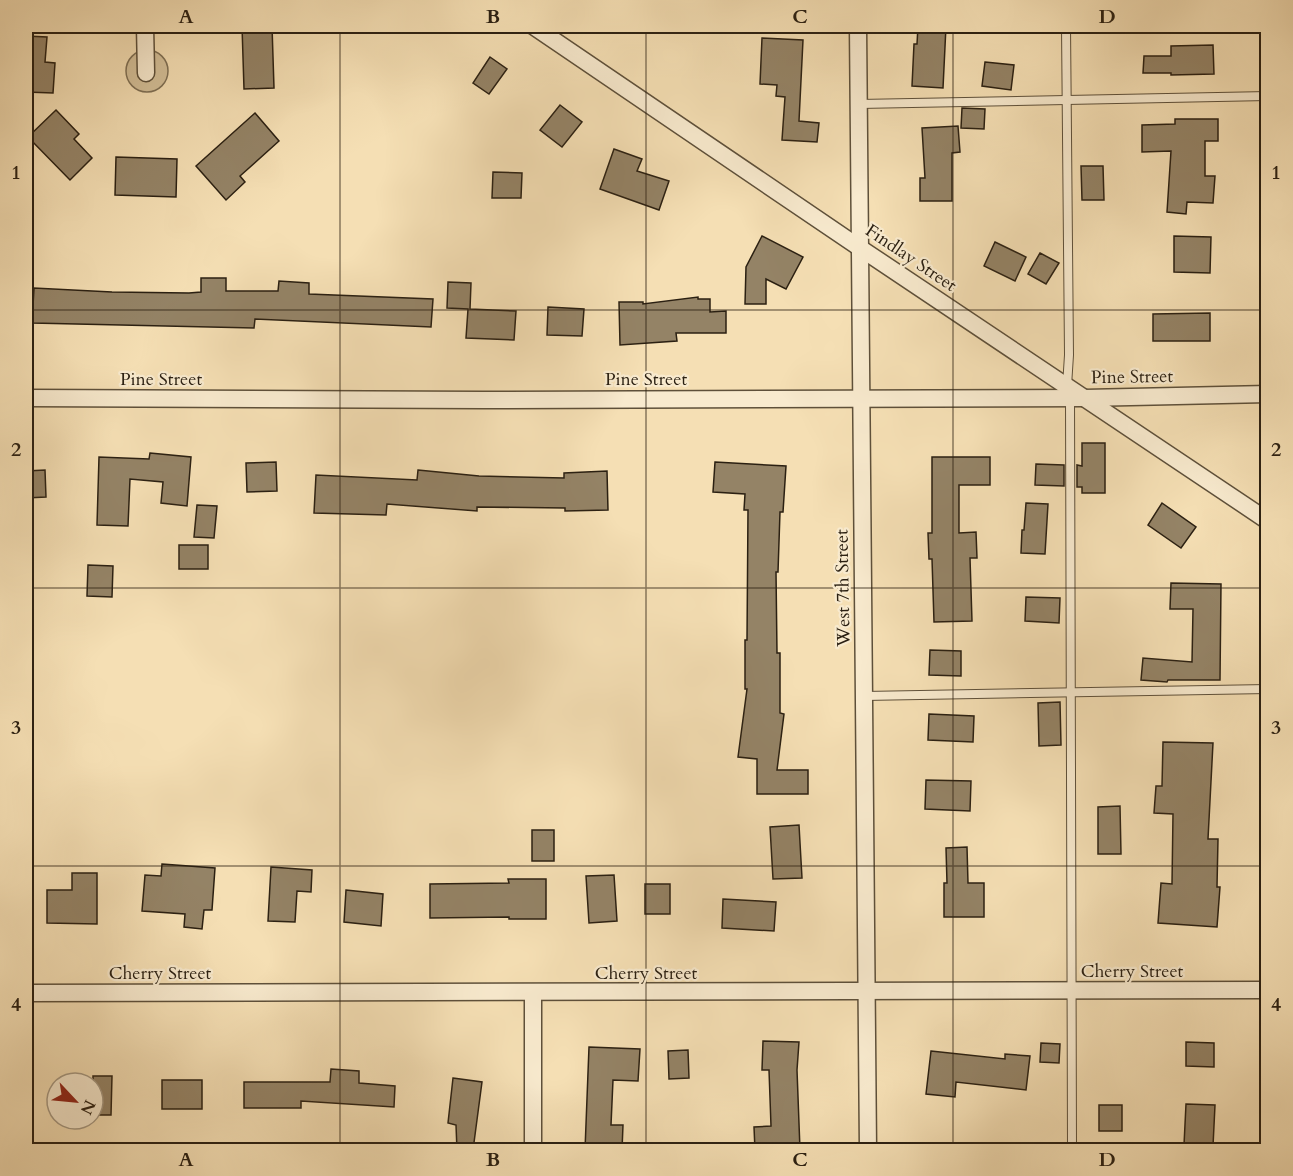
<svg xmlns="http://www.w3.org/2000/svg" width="1293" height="1176" viewBox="0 0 1293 1176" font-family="Cardo,serif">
<rect width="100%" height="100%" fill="#f5dfb4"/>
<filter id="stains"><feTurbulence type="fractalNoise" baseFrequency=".00333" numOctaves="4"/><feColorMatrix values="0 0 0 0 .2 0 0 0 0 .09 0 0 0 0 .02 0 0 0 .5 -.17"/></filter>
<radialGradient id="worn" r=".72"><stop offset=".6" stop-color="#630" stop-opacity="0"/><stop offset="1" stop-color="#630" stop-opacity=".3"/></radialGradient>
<!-- green -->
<circle fill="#d3bf98" stroke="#7f7055" stroke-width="1.5" cx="147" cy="71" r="21"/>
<!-- building -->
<g fill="#948366" stroke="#2b2012" stroke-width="1.5">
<polygon points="242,26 272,26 274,88 244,89"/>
<polygon points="918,26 946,26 943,88 912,86 914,44 917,44"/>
<polygon points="26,36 47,37 45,62 55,63 53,93 26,92"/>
<polygon points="762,38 803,40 799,121 819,123 817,142 782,140 785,97 776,96 777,85 760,84"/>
<polygon points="1213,45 1214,74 1171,75 1171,73 1143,73 1144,56 1171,56 1171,46"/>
<polygon points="490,57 507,69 489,94 473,83"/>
<polygon points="985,62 1014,65 1011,90 982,86"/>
<polygon points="560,105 582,122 562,147 540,130"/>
<polygon points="962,108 985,109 984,129 961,128"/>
<polygon points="56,110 79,134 74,139 92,158 70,180 28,137"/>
<polygon points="255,113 279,141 240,176 245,182 226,200 196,166"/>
<polygon points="1175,119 1218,119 1218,141 1205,141 1205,176 1215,176 1213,203 1187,202 1186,214 1167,212 1171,151 1142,152 1142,125 1175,124"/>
<polygon points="958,126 960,152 952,153 952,201 920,201 920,178 925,178 922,128"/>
<polygon points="614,149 642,159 637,171 669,181 659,210 600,189"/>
<polygon points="116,157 177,159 176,197 115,195"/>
<polygon points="1081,166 1103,166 1104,200 1082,200"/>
<polygon points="493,172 522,173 521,198 492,198"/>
<polygon points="762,236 803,257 786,289 766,279 766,304 745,304 746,267"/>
<polygon points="1174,236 1211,237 1210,273 1174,272"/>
<polygon points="995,242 1026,257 1015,281 984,266"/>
<polygon points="1040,253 1059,263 1046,284 1028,274"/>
<polygon points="201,278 226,278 226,291 278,291 279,281 309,283 309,294 433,299 431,327 255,319 254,328 32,323 34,288 112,292 189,293 201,292"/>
<polygon points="448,282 471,283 470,309 516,311 514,340 466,338 468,309 447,308"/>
<polygon points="698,297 698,299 710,299 710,312 726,311 726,333 676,333 677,341 620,345 619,302 643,302 643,304"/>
<polygon points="548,307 584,309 582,336 547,335"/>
<polygon points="1210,313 1210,341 1153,341 1153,314"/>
<polygon points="1082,443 1105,443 1105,493 1082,493 1082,487 1077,487 1077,465 1082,466"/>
<polygon points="150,453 191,457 187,506 161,503 163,482 130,479 128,526 97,525 99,457 149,459"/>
<polygon points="932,457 990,457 990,485 959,485 959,533 976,532 977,558 970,558 972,621 934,622 932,559 929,559 928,533 932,533"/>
<polygon points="276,462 277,491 247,492 246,463"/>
<polygon points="715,462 786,466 783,512 780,512 778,572 776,572 777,653 780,653 780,713 784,714 777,770 808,770 808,794 757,794 757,759 738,757 747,689 745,689 745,640 747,640 748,510 744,510 745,494 713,492"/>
<polygon points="1036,464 1064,465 1064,486 1035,485"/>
<polygon points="45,470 46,497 26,498 26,471"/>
<polygon points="418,470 479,476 564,478 564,473 607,471 608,510 565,511 565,508 477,507 477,511 387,504 386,515 314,513 316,475 417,480"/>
<polygon points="1026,503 1048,504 1045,554 1021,553 1022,530 1024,530"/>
<polygon points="1162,503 1196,527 1181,548 1148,525"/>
<polygon points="197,505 217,506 214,538 194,537"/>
<rect x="179" y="545" width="29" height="24"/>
<polygon points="88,565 113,566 112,597 87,596"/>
<polygon points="1171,583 1221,584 1220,680 1168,680 1167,682 1141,680 1143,658 1192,662 1193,609 1170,609"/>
<polygon points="1026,597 1060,598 1059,623 1025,621"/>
<polygon points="930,650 961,651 961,676 929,675"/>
<polygon points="1060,702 1061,745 1039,746 1038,703"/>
<polygon points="929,714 974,716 973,742 928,740"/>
<polygon points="1163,742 1213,743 1208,839 1218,839 1217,887 1220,887 1217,927 1158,923 1161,883 1172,884 1173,814 1154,813 1156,786 1162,786"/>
<polygon points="926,780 971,781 970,811 925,809"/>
<polygon points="1120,806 1121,854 1098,854 1098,807"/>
<polygon points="799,825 802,878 773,879 770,827"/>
<rect x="532" y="830" width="22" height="31"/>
<polygon points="967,847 968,883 984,883 984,917 944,917 944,883 947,883 946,848"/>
<polygon points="162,864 215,868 212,910 204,910 202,929 184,927 185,914 142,911 145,875 161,876"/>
<polygon points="271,867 312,870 311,892 297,891 295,922 268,921"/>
<polygon points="72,873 97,873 97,924 47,923 47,890 72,890"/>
<polygon points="614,875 617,921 589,923 586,876"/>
<polygon points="508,879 546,879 546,919 509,919 509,917 430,918 430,884 509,883"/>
<rect x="645" y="884" width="25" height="30"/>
<polygon points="346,890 383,894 381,926 344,922"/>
<polygon points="723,899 776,902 774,931 722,928"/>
<polygon points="763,1041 799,1042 797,1070 800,1150 755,1150 754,1127 771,1126 769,1070 762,1070"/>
<polygon points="1186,1042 1214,1043 1214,1067 1186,1066"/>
<polygon points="1041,1043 1060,1044 1059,1063 1040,1062"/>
<polygon points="589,1047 640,1049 638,1081 613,1080 611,1125 623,1125 622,1150 585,1150"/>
<polygon points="688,1050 689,1078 669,1079 668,1051"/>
<polygon points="931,1051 1005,1059 1005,1054 1030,1056 1026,1090 956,1082 955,1097 926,1094"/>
<polygon points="331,1069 359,1071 359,1083 395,1086 394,1107 301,1101 301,1108 244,1108 244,1082 330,1082"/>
<polygon points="93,1076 112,1076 111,1115 93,1115"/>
<polygon points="453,1078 482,1082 473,1150 457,1150 456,1125 448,1123"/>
<rect x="162" y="1080" width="40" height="29"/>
<polygon points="1186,1104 1215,1105 1213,1146 1184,1145"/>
<rect x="1099" y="1105" width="23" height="26"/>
</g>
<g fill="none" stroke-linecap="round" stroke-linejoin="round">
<defs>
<g id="lane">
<polyline points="1066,26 1069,355 1067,386"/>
<polyline points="859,104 1268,96"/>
<polyline points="1070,398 1072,1150"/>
<polyline points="864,696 1268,689"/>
</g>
<g id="street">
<polyline points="145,26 146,73"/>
<polyline points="533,26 860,248 1268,521"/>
<polyline points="858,26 868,1150"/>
<polyline points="26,398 482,400 1085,398 1268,394"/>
<polyline points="26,993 1268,990"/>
<polyline points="533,993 533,1150"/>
</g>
</defs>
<!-- lane casing -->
<use href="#lane" stroke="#5e503a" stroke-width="10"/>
<!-- street casing -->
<use href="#street" stroke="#5e503a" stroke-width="19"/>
<!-- lane -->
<use href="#lane" stroke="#f8eace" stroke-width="8"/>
<!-- street -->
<use href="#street" stroke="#f8eace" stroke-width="16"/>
</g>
<!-- grid -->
<path fill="none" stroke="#2b2012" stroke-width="1.5" stroke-opacity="0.55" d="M 340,26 L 340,1150M 646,26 L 646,1150M 953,26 L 953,1150M 26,310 L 1268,310M 26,588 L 1268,588M 26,866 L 1268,866"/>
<g text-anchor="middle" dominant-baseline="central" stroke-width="4.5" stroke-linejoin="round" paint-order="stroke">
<!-- street labels -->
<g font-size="18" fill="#2b2012" stroke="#f8eace">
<text transform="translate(911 258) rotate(34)">Findlay Street</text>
<text transform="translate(1132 377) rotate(-1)">Pine Street</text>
<text x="161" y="379">Pine Street</text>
<text x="646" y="379">Pine Street</text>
<text transform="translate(843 588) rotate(-91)">West 7th Street</text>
<text x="1132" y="971">Cherry Street</text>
<text x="160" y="973">Cherry Street</text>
<text x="646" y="973">Cherry Street</text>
</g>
</g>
<!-- margin -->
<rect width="1293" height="1176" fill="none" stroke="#f5dfb4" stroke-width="66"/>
<!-- north arrow -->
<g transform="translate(75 1101) rotate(116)"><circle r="28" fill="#f8eace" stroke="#a69983" stroke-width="1.5"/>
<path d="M0-4.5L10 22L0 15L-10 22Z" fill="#8f2418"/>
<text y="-9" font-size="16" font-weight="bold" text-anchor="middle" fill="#2b2012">N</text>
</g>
<rect x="33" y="33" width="1227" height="1110" fill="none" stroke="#2b2012" stroke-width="2"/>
<g font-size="20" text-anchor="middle" font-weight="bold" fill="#2b2012">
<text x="186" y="23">A</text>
<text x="493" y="23">B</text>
<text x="800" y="23">C</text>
<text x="1107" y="23">D</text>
<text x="16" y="179">1</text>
<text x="1276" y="179">1</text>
<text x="16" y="456">2</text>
<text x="1276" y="456">2</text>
<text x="16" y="734">3</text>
<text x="1276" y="734">3</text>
<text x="16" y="1011">4</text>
<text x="1276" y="1011">4</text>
<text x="186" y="1166">A</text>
<text x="493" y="1166">B</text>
<text x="800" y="1166">C</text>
<text x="1107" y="1166">D</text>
</g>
<rect width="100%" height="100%" filter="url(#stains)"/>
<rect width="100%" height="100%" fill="url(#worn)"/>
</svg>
